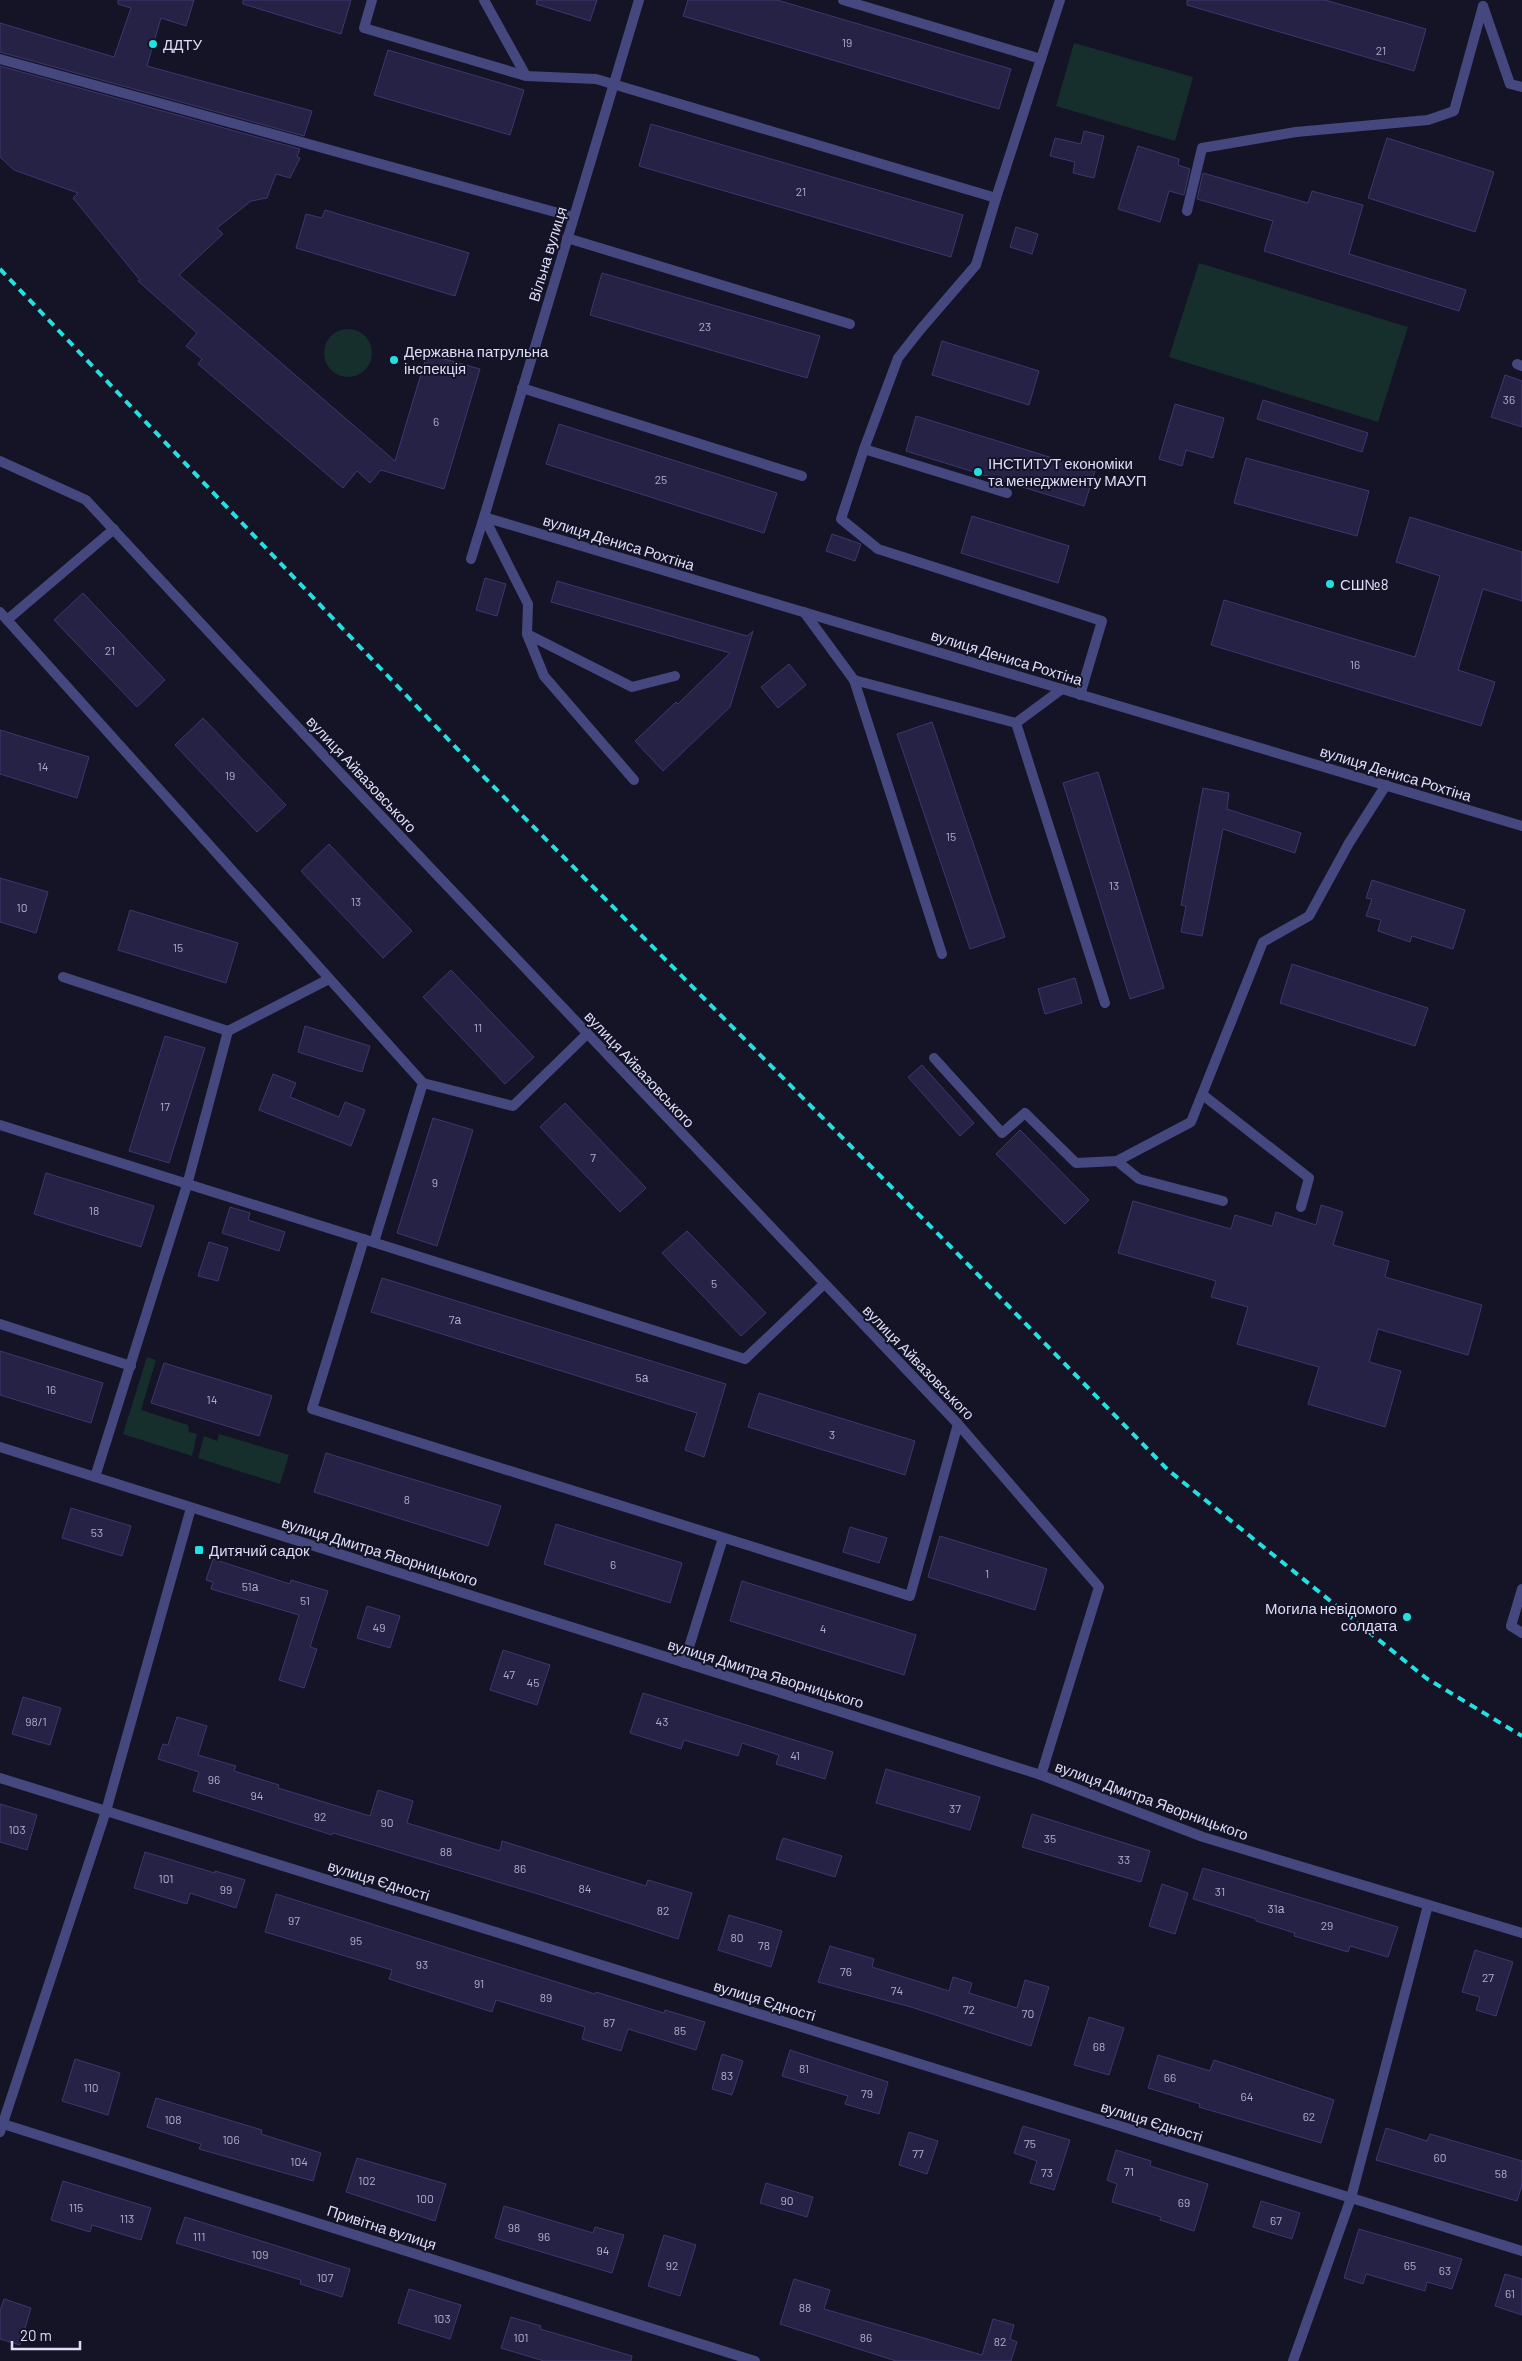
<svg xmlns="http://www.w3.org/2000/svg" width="1522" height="2361" viewBox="0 0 1522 2361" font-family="Barlow,sans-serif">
<rect width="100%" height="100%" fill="#151326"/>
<!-- green -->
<g fill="#172f2c">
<polygon points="1074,43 1193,77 1175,141 1056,106"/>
<polygon points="1199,263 1408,327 1378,422 1169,357"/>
<circle cx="348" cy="353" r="24"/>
<polygon points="147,1357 156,1360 141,1410 188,1425 189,1432 197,1434 192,1456 123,1434"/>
<polygon points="219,1434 289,1455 280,1484 198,1458 204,1436 217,1441"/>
</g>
<!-- building -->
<g fill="#262245" stroke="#3d376e">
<polygon points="118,0 194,0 186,26 161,18 147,66 312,111 304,136 0,52 0,23 114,57 131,8 118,4"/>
<polygon points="243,0 351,0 341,34 243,4"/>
<polygon points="537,0 597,0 590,21 536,4"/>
<polygon points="688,0 777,0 1011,69 999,109 683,16"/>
<polygon points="1187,0 1325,0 1426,29 1414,71 1187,5"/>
<polygon points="388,50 524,90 510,135 374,95"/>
<polygon points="0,66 300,149 297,157 300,158 290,178 276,174 267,198 251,201 217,228 223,234 179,275 395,461 427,354 480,369 444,489 381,470 370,483 357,471 343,488 198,364 202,359 186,346 197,333 138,281 140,280 73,198 78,193 14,170 0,157"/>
<polygon points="651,124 963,215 951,257 639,166"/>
<polygon points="1084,131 1104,136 1094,178 1073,173 1075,162 1050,156 1055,138 1081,144"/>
<polygon points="1387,138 1494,172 1475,232 1368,198"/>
<polygon points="1138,146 1179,159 1178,165 1190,169 1184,195 1169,191 1160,222 1118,209"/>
<polygon points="1203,173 1308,203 1312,191 1363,205 1349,254 1466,290 1459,311 1264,251 1273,221 1197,199"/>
<polygon points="325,210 469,253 455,296 296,248 306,214 322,218"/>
<polygon points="1016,227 1038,234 1032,254 1010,247"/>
<polygon points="602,273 820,336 807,378 590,315"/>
<polygon points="942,341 1039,371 1029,405 932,375"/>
<polygon points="1505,375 1522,381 1522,427 1491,417"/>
<polygon points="1263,400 1368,433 1362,452 1257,419"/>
<polygon points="1175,404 1224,418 1213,458 1186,450 1182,466 1159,459"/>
<polygon points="916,416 1095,471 1084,506 906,451"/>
<polygon points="559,424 777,493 764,533 546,464"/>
<polygon points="1246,458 1369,491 1357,536 1234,503"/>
<polygon points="972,516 1069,546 1058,583 961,553"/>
<polygon points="1410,517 1522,552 1522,601 1483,589 1458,670 1495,682 1481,726 1211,645 1224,600 1415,657 1440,576 1396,562"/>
<polygon points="832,534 861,544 855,561 826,551"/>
<polygon points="485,578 506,584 497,616 476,610"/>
<polygon points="557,581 747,636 753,631 730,707 663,771 635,741 676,702 678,704 730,653 551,602"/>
<polygon points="83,593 165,680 137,707 54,620"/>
<polygon points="789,664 806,685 778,708 761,687"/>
<polygon points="203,718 286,805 257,832 175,745"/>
<polygon points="932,722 1005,937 970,949 897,734"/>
<polygon points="0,730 89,757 77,798 0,774"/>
<polygon points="1098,772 1164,988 1130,999 1063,783"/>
<polygon points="1203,788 1229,793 1227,809 1301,833 1295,853 1223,829 1202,936 1181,932 1186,906 1181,905"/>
<polygon points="329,844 412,931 383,958 301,871"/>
<polygon points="0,878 48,892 36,933 0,922"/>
<polygon points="1372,880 1465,910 1453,949 1412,936 1410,942 1378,931 1381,920 1366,916 1372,899 1366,898"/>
<polygon points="130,910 238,943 226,983 118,950"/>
<polygon points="1292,964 1428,1008 1415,1046 1280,1003"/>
<polygon points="451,970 534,1057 505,1084 423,997"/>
<polygon points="1075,978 1082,1003 1045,1014 1038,989"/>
<polygon points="305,1026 370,1046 362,1072 298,1052"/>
<polygon points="165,1036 205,1048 169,1163 129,1151"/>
<polygon points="922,1065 974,1123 960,1136 908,1077"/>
<polygon points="273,1074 296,1083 290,1097 339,1117 345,1102 365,1110 351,1146 259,1110"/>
<polygon points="565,1103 646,1188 620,1212 540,1127"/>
<polygon points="433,1118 473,1130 437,1246 397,1233"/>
<polygon points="1020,1130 1089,1200 1065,1224 996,1154"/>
<polygon points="46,1173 154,1206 141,1247 34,1214"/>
<polygon points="1133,1201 1231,1229 1235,1215 1272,1226 1276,1212 1316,1225 1321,1205 1343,1212 1333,1245 1389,1261 1385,1277 1482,1305 1468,1355 1378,1329 1369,1362 1401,1371 1385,1427 1308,1404 1319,1367 1237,1344 1248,1307 1211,1297 1216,1281 1118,1253"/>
<polygon points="230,1207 250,1213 248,1220 285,1232 279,1251 222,1233"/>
<polygon points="687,1231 766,1313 741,1336 662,1253"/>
<polygon points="209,1242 228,1248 218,1281 198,1276"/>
<polygon points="382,1278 726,1384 704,1457 685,1450 697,1413 371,1312"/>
<polygon points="0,1351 103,1383 91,1423 0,1395"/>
<polygon points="164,1363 272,1396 259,1436 151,1403"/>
<polygon points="759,1393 915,1441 905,1475 748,1427"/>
<polygon points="326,1453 501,1506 488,1546 314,1492"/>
<polygon points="71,1508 131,1526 122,1556 62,1538"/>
<polygon points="556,1524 682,1563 670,1603 544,1564"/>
<polygon points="850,1527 887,1538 879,1563 843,1552"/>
<polygon points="940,1536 1047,1569 1035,1610 928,1577"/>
<polygon points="213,1559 290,1584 291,1580 328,1591 310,1647 317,1649 304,1688 279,1680 299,1615 211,1589 213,1582 206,1580"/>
<polygon points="742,1581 916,1635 904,1675 730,1621"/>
<polygon points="367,1606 400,1616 390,1648 357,1638"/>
<polygon points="503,1650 550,1665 537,1705 490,1690"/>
<polygon points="643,1693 833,1752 825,1779 776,1764 779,1755 742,1743 738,1756 684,1740 681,1749 630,1733"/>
<polygon points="23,1697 61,1708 50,1745 12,1734"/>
<polygon points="177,1717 207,1726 198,1755 236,1766 234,1771 279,1785 278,1788 370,1816 378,1790 413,1801 407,1823 500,1851 502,1841 646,1886 648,1880 692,1893 678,1939 538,1894 333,1833 332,1835 193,1791 199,1772 158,1759 163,1744 168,1745"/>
<polygon points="886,1769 980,1797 970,1830 876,1803"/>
<polygon points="0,1804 37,1815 27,1850 0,1842"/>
<polygon points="1032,1814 1150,1851 1141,1882 1022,1847"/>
<polygon points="783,1838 842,1856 835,1877 776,1859"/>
<polygon points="145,1852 215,1873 215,1871 245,1880 236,1908 190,1893 187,1904 134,1888"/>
<polygon points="1203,1868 1398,1927 1388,1957 1350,1946 1348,1952 1294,1936 1295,1933 1256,1921 1256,1919 1193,1899"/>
<polygon points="1162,1884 1188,1893 1175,1934 1149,1926"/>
<polygon points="276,1894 595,1994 596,1992 664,2013 665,2010 705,2022 696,2050 628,2029 621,2051 582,2039 585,2027 496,2000 492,2012 389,1979 392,1970 265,1932"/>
<polygon points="729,1915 782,1931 771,1967 718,1950"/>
<polygon points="830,1946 874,1959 872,1967 949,1991 953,1977 972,1983 969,1993 1017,2008 1025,1980 1049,1987 1031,2046 911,2007 818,1982"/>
<polygon points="1475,1950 1513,1962 1496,2016 1476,2010 1480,1997 1462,1992"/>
<polygon points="1089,2017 1124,2028 1109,2075 1074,2065"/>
<polygon points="790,2050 888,2082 879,2114 845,2104 848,2096 782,2076"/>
<polygon points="722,2054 743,2061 732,2095 712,2089"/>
<polygon points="1158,2055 1210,2071 1214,2060 1334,2100 1321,2143 1199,2107 1200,2104 1148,2088"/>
<polygon points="75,2059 120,2073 108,2115 62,2101"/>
<polygon points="156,2098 262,2130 261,2134 321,2153 313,2181 199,2149 201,2144 147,2127"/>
<polygon points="1023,2126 1070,2140 1054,2190 1030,2183 1037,2161 1014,2153"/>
<polygon points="1386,2128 1427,2141 1430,2134 1522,2161 1522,2185 1517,2201 1376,2160"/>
<polygon points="909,2132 938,2141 927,2174 899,2165"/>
<polygon points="1116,2150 1151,2161 1150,2166 1208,2184 1194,2231 1160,2220 1161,2217 1112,2202 1117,2184 1107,2180"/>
<polygon points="357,2158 446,2184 435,2221 346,2192"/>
<polygon points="63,2181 151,2208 141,2240 92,2225 90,2232 51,2220"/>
<polygon points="766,2183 813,2197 807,2217 760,2203"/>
<polygon points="1261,2201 1300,2213 1292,2239 1253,2227"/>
<polygon points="504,2206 593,2233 595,2227 624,2235 612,2273 495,2238"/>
<polygon points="185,2217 350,2269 342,2297 300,2284 301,2280 176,2243"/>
<polygon points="1359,2229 1462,2259 1452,2289 1427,2282 1425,2291 1366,2274 1363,2284 1344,2278"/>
<polygon points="664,2235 696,2245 680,2296 648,2286"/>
<polygon points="1505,2274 1522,2279 1522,2315 1495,2306"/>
<polygon points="794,2279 830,2290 824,2309 982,2355 993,2319 1014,2325 1010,2339 1017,2342 1011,2361 896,2361 780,2324"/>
<polygon points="409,2289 461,2305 450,2339 398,2323"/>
<polygon points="4,2299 31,2308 20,2345 0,2339 0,2311"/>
<polygon points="511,2317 541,2326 540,2329 632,2356 631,2361 544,2361 501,2348"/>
</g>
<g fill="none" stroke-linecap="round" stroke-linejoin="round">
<!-- lane -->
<g stroke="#45487f" stroke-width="10">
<polyline points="372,0 364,28 526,76"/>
<polyline points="484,0 526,76 596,79 996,198"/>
<polyline points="843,0 1041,59"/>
<polyline points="1060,0 996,198 976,265 920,330 898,358 864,449 841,519 878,549 1102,621 1080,695"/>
<polyline points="1483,6 1510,84 1522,87"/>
<polyline points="0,59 573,217"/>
<polyline points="1187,211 1202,148 1296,132 1428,120 1454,111 1483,6"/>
<polyline points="567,238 850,324"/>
<polyline points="1517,364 1522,366"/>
<polyline points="522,388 802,476"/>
<polyline points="864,449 1007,493"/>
<polyline points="471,559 484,517 528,604 527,634 632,687 675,676"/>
<polyline points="0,612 423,1083 513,1106 587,1034"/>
<polyline points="804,612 854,680 942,954"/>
<polyline points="7,620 114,529"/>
<polyline points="527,634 544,676 634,780"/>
<polyline points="854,680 1016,723"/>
<polyline points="1062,689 1016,723 1105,1003"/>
<polyline points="63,977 228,1031"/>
<polyline points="934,1058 1002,1133 1025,1113 1076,1163 1117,1161 1191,1122 1263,942 1309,916 1349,843 1386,785"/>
<polyline points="1203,1095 1309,1178 1301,1207"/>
<polyline points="0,1125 745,1359 824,1284"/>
<polyline points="1117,1161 1139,1179 1223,1201"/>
<polyline points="364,1239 312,1409 910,1596 958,1424"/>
<polyline points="374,1242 423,1083"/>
<polyline points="0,1324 131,1366"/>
<polyline points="95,1477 187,1185 228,1031 329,979"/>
<polyline points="1511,1626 1522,1633"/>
<polyline points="684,1663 723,1538"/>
</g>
<!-- street -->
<g stroke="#45487f" stroke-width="10">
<polyline points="639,0 484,517 1522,826"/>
<polyline points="0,461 86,500 345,778 958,1424 1099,1587 1041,1775"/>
<polyline points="0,1447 1041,1775 1203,1837 1522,1933"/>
<polyline points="1511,1626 1522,1589"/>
<polyline points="0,1778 1522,2251"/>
<polyline points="0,2123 755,2361"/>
<polyline points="0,2132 106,1811 191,1508"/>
<polyline points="1293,2361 1351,2198 1428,1905"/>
</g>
<!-- rail -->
<polyline stroke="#23e0e1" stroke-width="4" stroke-dasharray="8 6" stroke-linecap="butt" points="0,269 485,778 951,1247 1168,1470 1426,1678 1522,1736"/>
</g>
<!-- markers -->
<g fill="#23e0e1" stroke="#151326" stroke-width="2">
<circle cx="153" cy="44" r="5"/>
<circle cx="394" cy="360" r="5"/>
<circle cx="978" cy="472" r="5"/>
<circle cx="1330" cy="584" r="5"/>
<rect x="194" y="1545" width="10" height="10" rx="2.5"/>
<circle cx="1407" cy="1617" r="5"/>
</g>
<g text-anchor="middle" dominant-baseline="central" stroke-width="4" stroke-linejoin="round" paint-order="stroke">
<!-- number labels -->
<g font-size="12" fill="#b0aecd">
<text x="847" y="42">19</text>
<text x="1381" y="50">21</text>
<text x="801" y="191">21</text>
<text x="705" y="326">23</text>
<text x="1509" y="399">36</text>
<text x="436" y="421">6</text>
<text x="661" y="479">25</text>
<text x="110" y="650">21</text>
<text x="1355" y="664">16</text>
<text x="43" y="766">14</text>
<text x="230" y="775">19</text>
<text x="951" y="836">15</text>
<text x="1114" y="885">13</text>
<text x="356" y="901">13</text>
<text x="22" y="907">10</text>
<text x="178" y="947">15</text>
<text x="478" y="1027">11</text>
<text x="165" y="1106">17</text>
<text x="593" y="1157">7</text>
<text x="435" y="1182">9</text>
<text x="94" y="1210">18</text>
<text x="714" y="1283">5</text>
<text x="455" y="1319">7а</text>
<text x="642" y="1377">5а</text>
<text x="51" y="1389">16</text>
<text x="212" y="1399">14</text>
<text x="832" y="1434">3</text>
<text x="407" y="1499">8</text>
<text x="97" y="1532">53</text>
<text x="613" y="1564">6</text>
<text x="987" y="1573">1</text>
<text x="250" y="1586">51а</text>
<text x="305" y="1600">51</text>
<text x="379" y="1627">49</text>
<text x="823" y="1628">4</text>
<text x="509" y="1674">47</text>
<text x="533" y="1682">45</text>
<text x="36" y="1721">98/1</text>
<text x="662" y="1721">43</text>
<text x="795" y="1755">41</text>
<text x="214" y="1779">96</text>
<text x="257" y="1795">94</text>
<text x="955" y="1808">37</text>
<text x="320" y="1816">92</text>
<text x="387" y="1822">90</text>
<text x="17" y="1829">103</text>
<text x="1050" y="1838">35</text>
<text x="446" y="1851">88</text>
<text x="1124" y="1859">33</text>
<text x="520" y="1868">86</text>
<text x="166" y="1878">101</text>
<text x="585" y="1888">84</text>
<text x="226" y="1889">99</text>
<text x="1220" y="1891">31</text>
<text x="1276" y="1908">31а</text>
<text x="663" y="1910">82</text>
<text x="294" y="1920">97</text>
<text x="1327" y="1925">29</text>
<text x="737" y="1937">80</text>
<text x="356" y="1940">95</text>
<text x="764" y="1945">78</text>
<text x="422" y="1964">93</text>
<text x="846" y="1971">76</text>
<text x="1488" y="1977">27</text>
<text x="479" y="1983">91</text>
<text x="897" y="1990">74</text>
<text x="546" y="1997">89</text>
<text x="969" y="2009">72</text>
<text x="1028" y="2013">70</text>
<text x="609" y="2022">87</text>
<text x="680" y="2030">85</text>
<text x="1099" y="2046">68</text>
<text x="804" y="2068">81</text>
<text x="727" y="2075">83</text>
<text x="1170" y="2077">66</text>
<text x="91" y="2087">110</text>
<text x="867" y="2093">79</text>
<text x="1247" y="2096">64</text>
<text x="1309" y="2116">62</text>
<text x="173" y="2119">108</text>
<text x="231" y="2139">106</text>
<text x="1030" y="2143">75</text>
<text x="918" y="2153">77</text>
<text x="1440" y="2157">60</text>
<text x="299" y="2161">104</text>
<text x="1129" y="2171">71</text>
<text x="1047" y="2172">73</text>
<text x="1501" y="2173">58</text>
<text x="367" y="2180">102</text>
<text x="425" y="2198">100</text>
<text x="787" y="2200">90</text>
<text x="1184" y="2202">69</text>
<text x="76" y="2207">115</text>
<text x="127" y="2218">113</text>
<text x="1276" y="2220">67</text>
<text x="514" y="2227">98</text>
<text x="199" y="2236">111</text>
<text x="544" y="2236">96</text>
<text x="603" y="2250">94</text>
<text x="260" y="2254">109</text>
<text x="672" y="2265">92</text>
<text x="1410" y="2265">65</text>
<text x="1445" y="2270">63</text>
<text x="325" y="2277">107</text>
<text x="1510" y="2293">61</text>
<text x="805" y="2307">88</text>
<text x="442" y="2318">103</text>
<text x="521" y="2337">101</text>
<text x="866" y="2337">86</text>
<text x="1000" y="2341">82</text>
</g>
<!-- poi labels -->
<g font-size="15" fill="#deddfa" stroke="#151326" text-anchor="start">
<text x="163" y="44">ДДТУ</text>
<text x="404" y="351">Державна патрульна<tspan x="404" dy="17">інспекція</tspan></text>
<text x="988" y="463">ІНСТИТУТ економіки<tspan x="988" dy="17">та менеджменту МАУП</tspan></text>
<text x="1340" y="584">СШ№8</text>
<text x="209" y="1550">Дитячий садок</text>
<text x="1397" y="1608" text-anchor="end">Могила невідомого<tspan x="1397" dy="17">солдата</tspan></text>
</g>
<!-- street labels -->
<g font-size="15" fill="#deddfa" stroke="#151326">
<text transform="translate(547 254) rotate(-73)">Вільна вулиця</text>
<text transform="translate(619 542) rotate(17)">вулиця Дениса Рохтіна</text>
<text transform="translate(1007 657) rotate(17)">вулиця Дениса Рохтіна</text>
<text transform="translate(1396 773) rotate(17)">вулиця Дениса Рохтіна</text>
<text transform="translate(362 774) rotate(47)">вулиця Айвазовського</text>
<text transform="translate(640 1069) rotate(47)">вулиця Айвазовського</text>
<text transform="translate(919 1362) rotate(46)">вулиця Айвазовського</text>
<text transform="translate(380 1551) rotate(17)">вулиця Дмитра Яворницького</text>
<text transform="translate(766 1673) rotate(17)">вулиця Дмитра Яворницького</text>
<text transform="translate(1152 1800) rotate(20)">вулиця Дмитра Яворницького</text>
<text transform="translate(379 1880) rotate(17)">вулиця Єдності</text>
<text transform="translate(765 2000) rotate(17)">вулиця Єдності</text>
<text transform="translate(1152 2121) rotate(17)">вулиця Єдності</text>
<text transform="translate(382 2227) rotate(18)">Привітна вулиця</text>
</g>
</g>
<!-- scale -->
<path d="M12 2341v8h68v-8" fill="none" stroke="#deddfa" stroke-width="2.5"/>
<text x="20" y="2341" font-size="15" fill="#deddfa" stroke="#151326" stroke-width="4" paint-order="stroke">20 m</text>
</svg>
